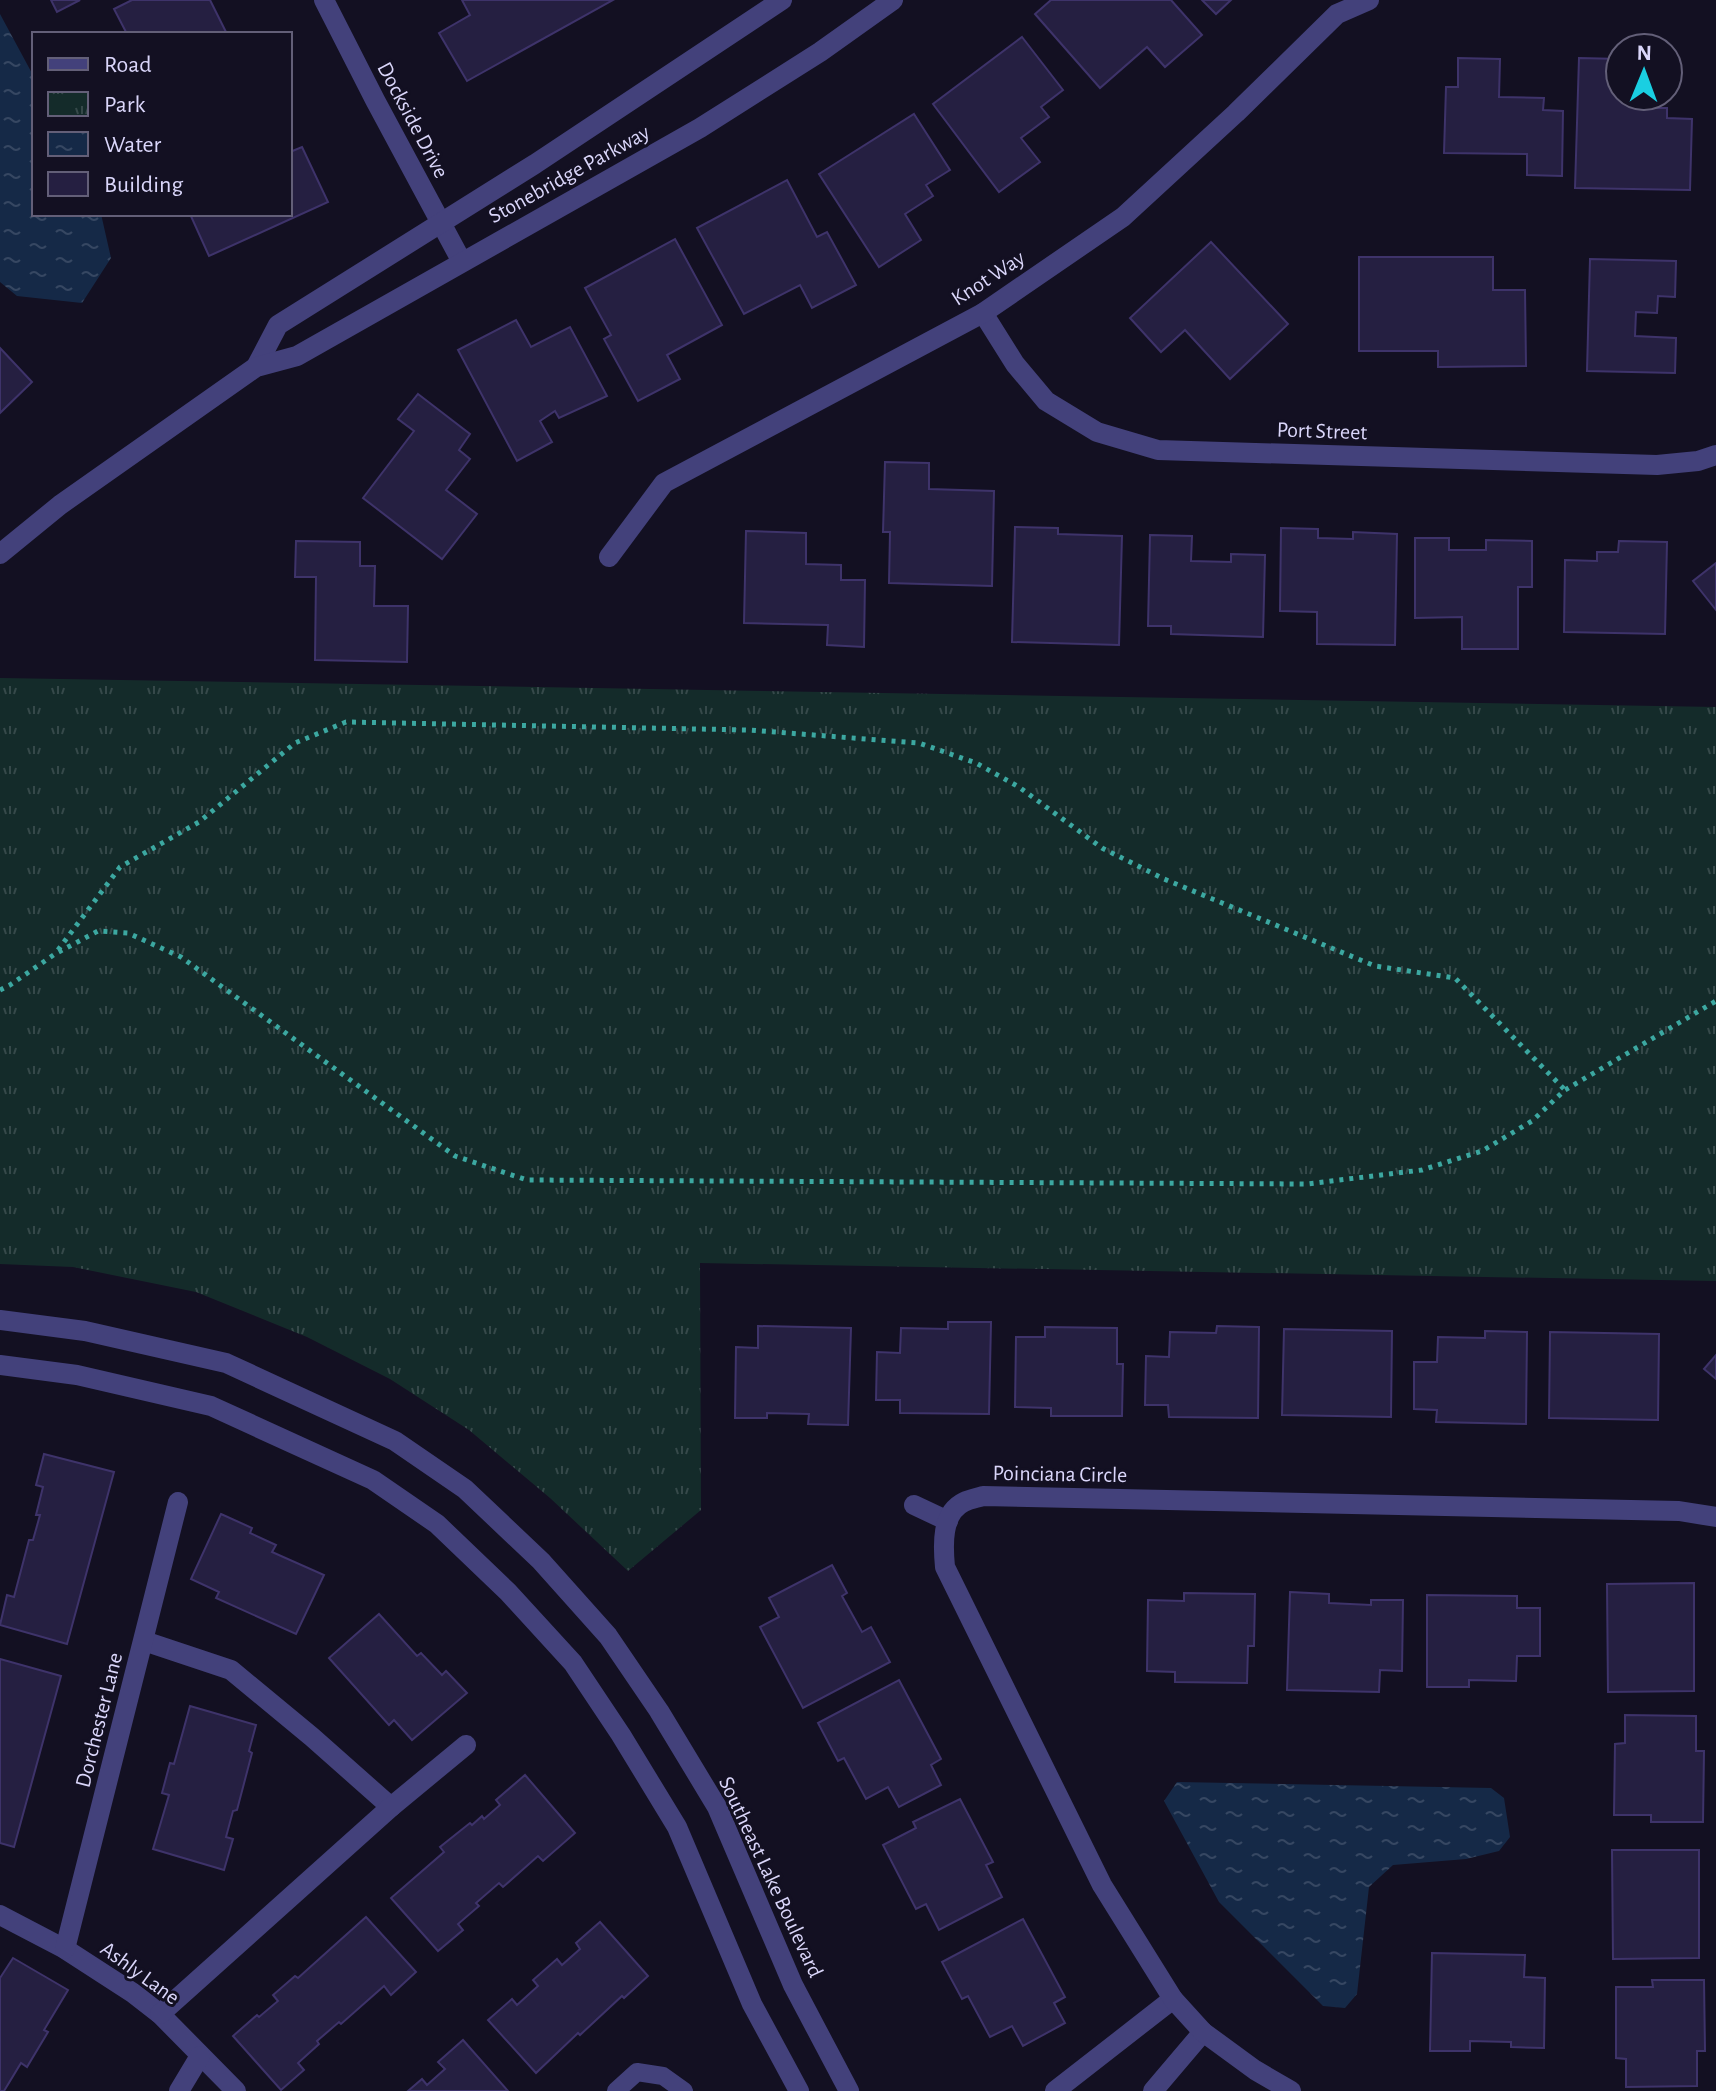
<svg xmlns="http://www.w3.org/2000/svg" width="1716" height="2091" viewBox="0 0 1716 2091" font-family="'Alegreya Sans',sans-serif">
<defs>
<pattern id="park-tufts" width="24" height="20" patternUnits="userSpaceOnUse" patternTransform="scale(2)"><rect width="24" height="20" fill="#142b2a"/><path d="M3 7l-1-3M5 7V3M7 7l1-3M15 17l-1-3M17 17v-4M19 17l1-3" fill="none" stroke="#36494a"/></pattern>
<pattern id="water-ripples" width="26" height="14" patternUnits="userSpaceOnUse" patternTransform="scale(2)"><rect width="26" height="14" fill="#152947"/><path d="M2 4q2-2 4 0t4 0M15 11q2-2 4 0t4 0" fill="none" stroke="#364762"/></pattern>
</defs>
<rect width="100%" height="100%" fill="#131022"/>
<!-- park -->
<polygon fill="url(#park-tufts)" points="0,678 1716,707 1716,1281 700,1263 701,1510 628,1571 550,1498 469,1430 390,1379 307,1337 196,1292 73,1267 0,1264"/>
<!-- water -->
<g fill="url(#water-ripples)">
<polygon points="0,14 34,77 34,214 101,214 111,258 82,303 17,296 0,282"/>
<polygon points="1177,1782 1491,1788 1504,1798 1510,1837 1499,1851 1466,1859 1393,1865 1369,1887 1357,1994 1345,2008 1323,2006 1219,1902 1164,1801"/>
</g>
<!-- building -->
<g fill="#251f41" stroke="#3e336a" stroke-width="2">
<polygon points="51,0 80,0 57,12"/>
<polygon points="132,0 210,0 227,34 127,34 114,9"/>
<polygon points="462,0 613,0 467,81 439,33 470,15"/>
<polygon points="1051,0 1171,0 1202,35 1165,67 1147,47 1100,88 1035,14"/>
<polygon points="1202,0 1231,0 1216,14"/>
<polygon points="1022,37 1063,90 1041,107 1049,117 1021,138 1040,162 999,192 933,104"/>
<polygon points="1458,58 1500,59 1499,97 1544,98 1543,110 1563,111 1562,176 1527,175 1527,154 1444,153 1446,87 1458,87"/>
<polygon points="1579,58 1620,59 1620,96 1647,98 1647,108 1667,108 1667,118 1692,119 1690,190 1575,188"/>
<polygon points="914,114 950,170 926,185 933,196 905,214 921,240 879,267 819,174"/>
<polygon points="302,147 328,202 209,256 190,214 290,214 290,152"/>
<polygon points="787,180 817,237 827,232 856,285 812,308 800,285 744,314 697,228"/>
<polygon points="675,239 722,325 667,355 680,379 638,401 604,339 611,335 585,288"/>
<polygon points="1211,242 1288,324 1230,379 1185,330 1161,352 1130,318"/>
<polygon points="1359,257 1493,257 1493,290 1525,290 1526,366 1438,367 1438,351 1359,351"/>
<polygon points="1590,259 1676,261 1675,297 1658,296 1657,313 1636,312 1635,336 1676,338 1675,373 1587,371"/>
<polygon points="516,320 531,347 570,327 607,396 559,418 555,411 540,421 552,442 517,461 458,350"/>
<polygon points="0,348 32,382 0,413"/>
<polygon points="418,394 470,434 459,450 470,459 446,490 477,514 442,559 363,498 414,431 398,419"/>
<polygon points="885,462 929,463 929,489 994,491 992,586 889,583 890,532 883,532"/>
<polygon points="1015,527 1058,528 1058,534 1122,536 1119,645 1012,642"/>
<polygon points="1281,528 1318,529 1318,538 1353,539 1353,532 1397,534 1395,645 1317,644 1317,612 1280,611"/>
<polygon points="746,531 806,533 806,564 841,565 841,580 865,580 864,647 827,645 828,625 744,623"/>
<polygon points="1150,535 1192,536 1191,561 1231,562 1231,554 1265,555 1263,637 1171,634 1171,626 1148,626"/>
<polygon points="1415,538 1449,538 1449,550 1486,550 1486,540 1532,541 1532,587 1518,587 1518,649 1462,649 1462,617 1415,618"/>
<polygon points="296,541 360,542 360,566 375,566 374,606 408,606 407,662 315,660 316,577 295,577"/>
<polygon points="1619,541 1667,542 1665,634 1564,632 1565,560 1597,561 1597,552 1618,552"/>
<polygon points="1716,563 1716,610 1693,581"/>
<polygon points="948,1322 991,1322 989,1414 900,1413 900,1400 876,1400 877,1352 900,1353 901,1328 948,1329"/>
<polygon points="758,1326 851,1328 848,1425 808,1424 809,1414 767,1413 767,1418 735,1418 736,1347 758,1348"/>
<polygon points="1217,1326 1259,1327 1258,1418 1169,1417 1168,1405 1145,1405 1146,1356 1169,1357 1170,1332 1216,1333"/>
<polygon points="1045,1327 1117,1328 1117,1364 1123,1364 1122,1416 1051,1416 1051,1408 1015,1407 1016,1337 1045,1337"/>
<polygon points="1284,1329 1392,1331 1391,1417 1282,1415"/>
<polygon points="1485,1331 1527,1332 1526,1424 1436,1422 1437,1410 1414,1409 1414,1362 1437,1362 1438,1337 1485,1338"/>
<polygon points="1550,1332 1659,1334 1658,1420 1549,1418"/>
<polygon points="1716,1355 1716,1379 1704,1369"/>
<polygon points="44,1454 114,1472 67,1644 0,1625 7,1595 14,1597 29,1540 33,1540 40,1515 36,1515 43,1487 36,1485"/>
<polygon points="221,1514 252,1528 250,1533 276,1545 272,1552 324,1575 296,1634 216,1598 219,1592 191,1579"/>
<polygon points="832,1565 847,1593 842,1596 862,1632 871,1627 890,1662 803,1708 760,1627 779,1617 769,1598"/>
<polygon points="1694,1583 1694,1691 1608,1692 1607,1584"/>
<polygon points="1290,1592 1329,1594 1329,1603 1371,1605 1371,1600 1403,1600 1402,1671 1380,1670 1379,1692 1287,1690"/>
<polygon points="1184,1593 1255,1594 1254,1646 1248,1646 1247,1683 1175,1682 1175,1672 1147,1671 1148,1600 1184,1601"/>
<polygon points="1427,1595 1517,1596 1517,1608 1540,1608 1540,1656 1517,1656 1516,1681 1469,1680 1469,1687 1427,1687"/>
<polygon points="379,1614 417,1656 421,1653 442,1675 446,1671 467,1693 412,1740 394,1720 389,1725 329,1658"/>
<polygon points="0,1659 61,1676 14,1847 0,1843"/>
<polygon points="899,1680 941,1759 931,1765 941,1785 899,1807 888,1787 866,1799 844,1758 838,1761 818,1723"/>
<polygon points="190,1706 256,1725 249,1751 252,1753 237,1810 233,1811 226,1837 233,1839 224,1870 153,1849 169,1795 162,1793 170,1763 174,1764"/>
<polygon points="1625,1715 1696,1716 1696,1751 1704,1751 1703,1822 1651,1822 1651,1815 1614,1815 1615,1744 1625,1743"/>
<polygon points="525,1775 575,1833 543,1861 538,1856 503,1887 499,1883 476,1903 479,1906 458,1924 463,1930 438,1951 391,1898 444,1852 440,1847 470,1823 472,1825 482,1816 484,1819 500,1805 496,1800"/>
<polygon points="960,1799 993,1862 986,1865 1002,1897 939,1930 926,1904 916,1909 883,1845 916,1828 913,1822"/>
<polygon points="1612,1850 1699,1850 1699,1958 1613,1959"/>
<polygon points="366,1917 416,1972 391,1995 384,1986 341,2024 339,2022 317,2041 319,2044 298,2063 304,2070 281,2090 233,2036 257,2015 259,2017 278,2001 273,1995 295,1976 298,1978"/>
<polygon points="1023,1919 1065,1997 1054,2003 1065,2023 1023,2046 1012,2026 990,2037 968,1996 962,1999 942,1962"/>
<polygon points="600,1922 648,1976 624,1998 622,1996 580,2035 578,2033 536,2073 488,2020 512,1999 517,2005 538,1986 533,1980 557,1959 562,1965 580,1949 576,1943"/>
<polygon points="1432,1953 1525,1955 1524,1977 1545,1978 1544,2048 1511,2047 1511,2042 1470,2041 1470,2051 1430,2051"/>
<polygon points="13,1958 68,1990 44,2030 48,2032 27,2067 21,2063 4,2091 0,2091 0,1978"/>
<polygon points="1652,1980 1704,1980 1705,2051 1697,2051 1697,2086 1626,2087 1626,2059 1616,2058 1616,1987 1653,1987"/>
<polygon points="463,2040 508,2091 408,2091 422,2079 427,2085 445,2069 438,2062"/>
</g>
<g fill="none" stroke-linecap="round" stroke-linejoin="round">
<!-- path -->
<g stroke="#3ca8a1" stroke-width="5" stroke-dasharray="4 6" stroke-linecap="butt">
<polyline points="58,950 120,867 199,822 295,743 346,722 748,730 919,743 976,763 1019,787 1102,848 1164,879 1375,966 1455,978 1565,1090"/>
<polyline points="0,990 10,985 55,954 98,931 128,933 181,957 455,1156 527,1180 1307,1184 1422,1170 1482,1151 1532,1121 1565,1090 1716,1001"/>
</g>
<!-- service -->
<polyline stroke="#43417b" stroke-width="18" points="616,2091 637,2072 663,2076 684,2091"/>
<!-- minor -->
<g stroke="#43417b" stroke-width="20">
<polyline points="324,0 375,100 462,262"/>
<polyline points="983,313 1015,364 1046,401 1097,432 1158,450 1657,465 1698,461 1716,455"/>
<polyline points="256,367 278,325 535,164 782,0"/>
<polyline points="0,554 60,505 256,367 297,356 700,128 820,52 893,0"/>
<polyline points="609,557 664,483 983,313 1123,217 1236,113 1337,14 1369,0"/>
<polyline points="0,1320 85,1331 226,1363 395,1441 465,1489 541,1561 608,1636 659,1711 717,1807 793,1985 849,2091"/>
<polyline points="0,1365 77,1375 211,1406 373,1480 437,1524 508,1592 573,1663 621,1735 677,1827 752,2004 799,2091"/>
<polyline points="914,1505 948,1521"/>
<polyline points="144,1641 231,1670 312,1737 391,1807"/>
<polyline points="0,1915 65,1949 133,1993 160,2014 236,2091"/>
<polyline points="65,1949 178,1502"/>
<polyline points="160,2014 391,1807 466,1745"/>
<polyline points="179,2091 200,2056"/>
<polyline points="1055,2091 1173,1999"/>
<polyline points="1153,2091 1203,2032"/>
<path d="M 1291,2091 L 1255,2070 L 1203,2032 L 1173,1999 L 1102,1885 L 945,1567 C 943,1546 941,1513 964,1502 C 970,1499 977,1498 983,1496 L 1679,1511 L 1716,1517"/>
</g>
</g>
<g text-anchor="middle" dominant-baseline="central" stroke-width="6" stroke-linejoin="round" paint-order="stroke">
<!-- street labels -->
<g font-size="22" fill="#dad6fa" stroke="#131022">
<text transform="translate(413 120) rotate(62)">Dockside Drive</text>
<text transform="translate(569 174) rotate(-29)">Stonebridge Parkway</text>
<text transform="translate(988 278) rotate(-33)">Knot Way</text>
<text transform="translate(1322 431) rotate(2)">Port Street</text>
<text transform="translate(1060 1474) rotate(1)">Poinciana Circle</text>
<text transform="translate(99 1720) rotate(-76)">Dorchester Lane</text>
<text transform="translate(771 1877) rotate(65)">Southeast Lake Boulevard</text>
<text transform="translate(140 1973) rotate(36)">Ashly Lane</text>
</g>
</g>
<!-- legend -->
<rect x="32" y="32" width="260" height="184" fill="#131022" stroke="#635f78" stroke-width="2"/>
<rect x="48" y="58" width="40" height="12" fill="#43417b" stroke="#635f78" stroke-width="2"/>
<text x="104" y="72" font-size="24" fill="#dad6fa">Road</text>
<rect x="48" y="92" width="40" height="24" fill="url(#park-tufts)" stroke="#635f78" stroke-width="2"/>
<text x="104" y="112" font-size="24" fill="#dad6fa">Park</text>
<rect x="48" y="132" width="40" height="24" fill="url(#water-ripples)" stroke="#635f78" stroke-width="2"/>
<text x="104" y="152" font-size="24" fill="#dad6fa">Water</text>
<rect x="48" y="172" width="40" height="24" fill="#251f41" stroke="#635f78" stroke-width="2"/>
<text x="104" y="192" font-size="24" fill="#dad6fa">Building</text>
<!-- north arrow -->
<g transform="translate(1644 72) rotate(1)"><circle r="38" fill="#131022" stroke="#635f78" stroke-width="2"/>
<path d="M0-6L14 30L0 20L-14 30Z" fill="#1acfe2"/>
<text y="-12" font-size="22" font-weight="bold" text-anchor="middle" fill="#dad6fa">N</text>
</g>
</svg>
